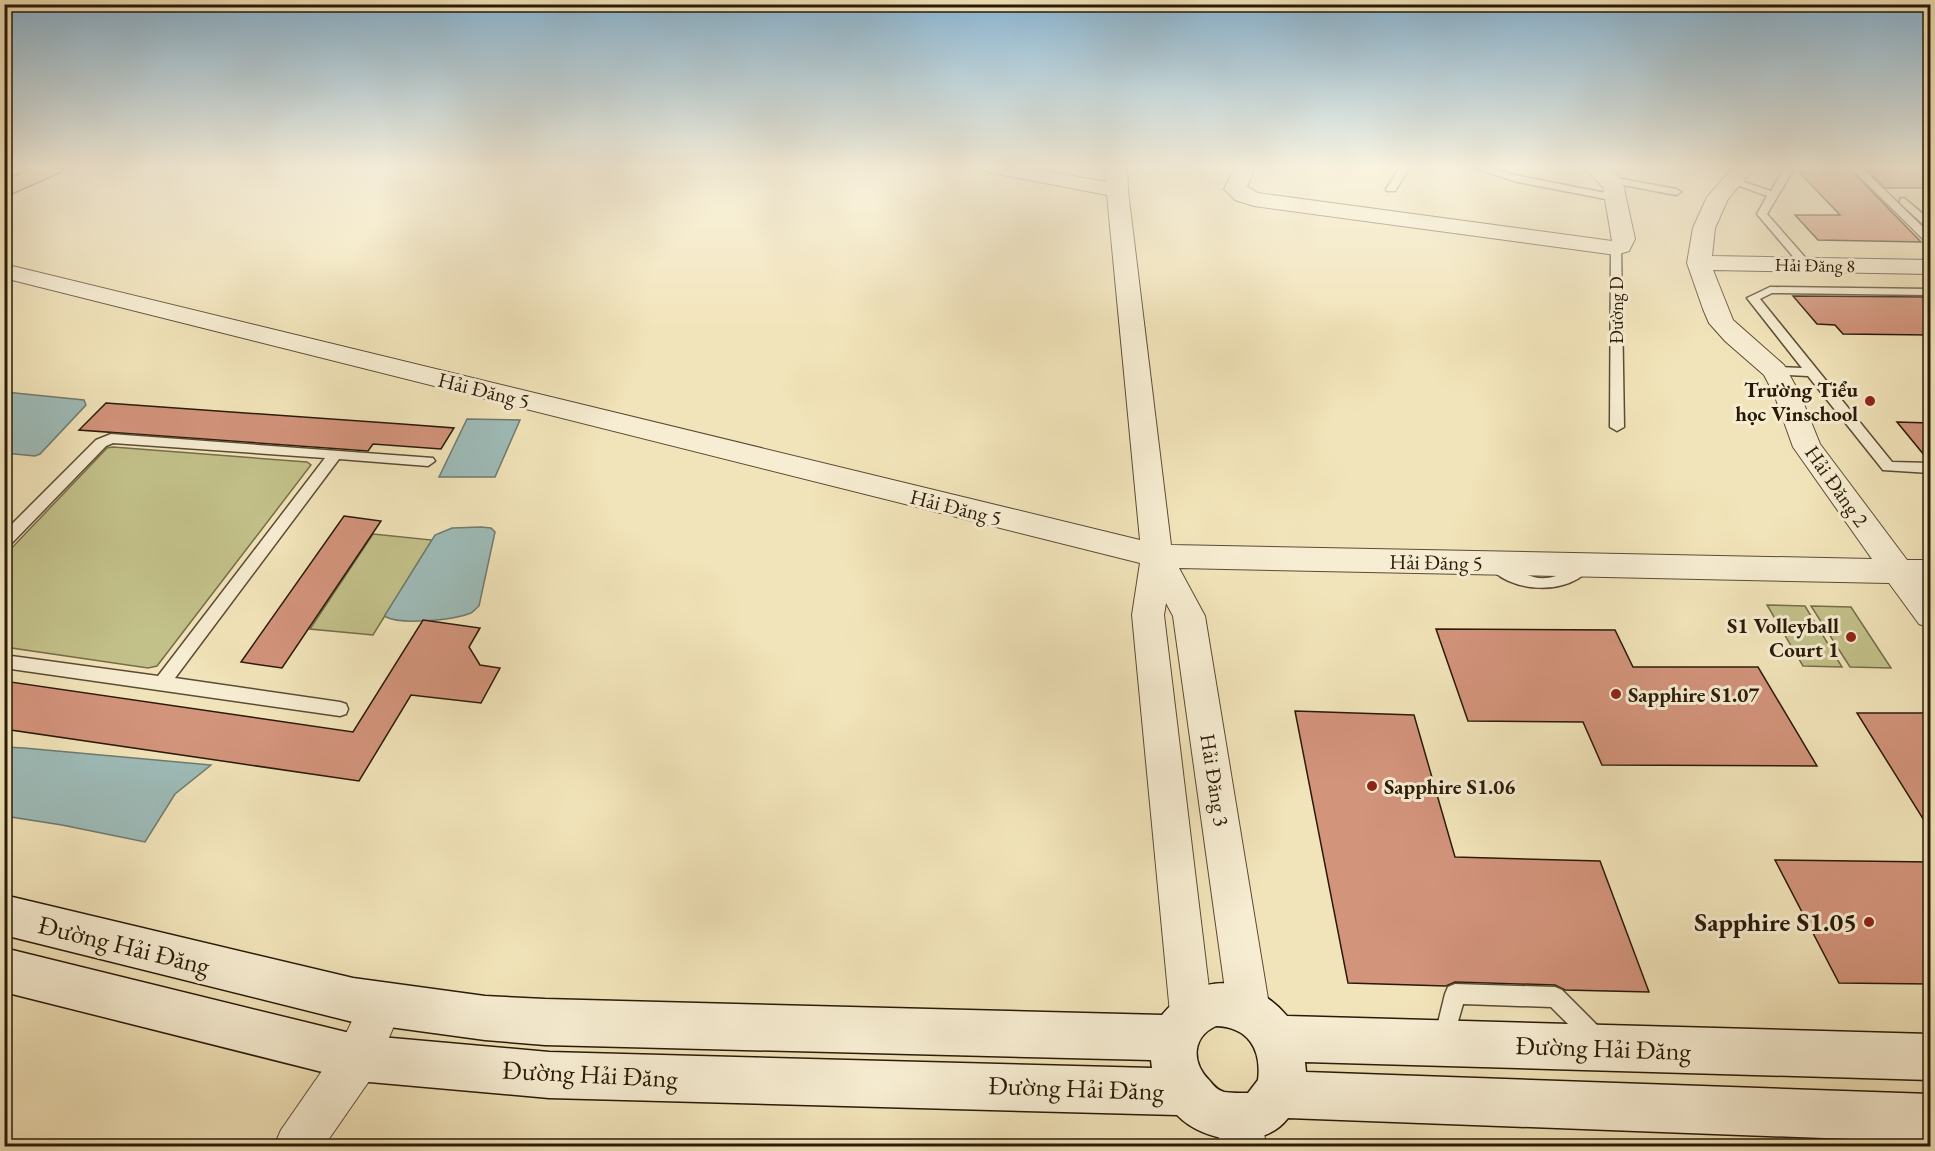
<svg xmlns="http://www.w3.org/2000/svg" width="1935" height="1151" viewBox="0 0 1935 1151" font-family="'EB Garamond',serif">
<rect width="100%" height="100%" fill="#f2e4ba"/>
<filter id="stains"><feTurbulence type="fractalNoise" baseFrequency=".00333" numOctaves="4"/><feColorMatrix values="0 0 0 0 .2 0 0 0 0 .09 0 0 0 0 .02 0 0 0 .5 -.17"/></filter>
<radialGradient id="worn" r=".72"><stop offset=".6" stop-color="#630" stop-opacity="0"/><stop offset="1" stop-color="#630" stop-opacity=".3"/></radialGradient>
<!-- green -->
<g fill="#c3c18a" stroke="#766e49" stroke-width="1.5">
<polygon points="113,447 307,462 311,465 157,666 148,668 5,647 5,555 107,448"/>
<polygon points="373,534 432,540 373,635 310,629"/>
<polygon points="1767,605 1805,606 1842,667 1803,666"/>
<polygon points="1811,606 1851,607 1891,668 1850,667"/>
</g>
<!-- water -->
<g fill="#9ebcb9" stroke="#6f7b72" stroke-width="1.5">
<polygon points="5,392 84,400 86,405 40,454 35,456 5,453"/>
<polygon points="467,419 520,420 495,477 439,477"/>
<path d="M 481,527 L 491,528 L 495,532 L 479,606 C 475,609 473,613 468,614 C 452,620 401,625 386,617 L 385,615 L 435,535 L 452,528 Z"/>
<polygon points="5,747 24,748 211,765 175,794 145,842 62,825 5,816"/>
</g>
<!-- building -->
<g fill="#d3947c" stroke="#291a08" stroke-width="1.5">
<polygon points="1806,167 1848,167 1921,242 1818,240 1795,215 1840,215 1799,172 1812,172"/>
<polygon points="1864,167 1930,167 1930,188 1885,188"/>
<polygon points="1793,296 1930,297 1930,335 1843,334 1835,325 1817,324"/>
<polygon points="106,403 402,424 454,428 441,449 373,444 368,451 79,430"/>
<polygon points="1897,422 1930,423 1930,461 1929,461"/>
<polygon points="344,516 381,521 282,668 241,662"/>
<polygon points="423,620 480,628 469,647 480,665 500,668 481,703 411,695 359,781 4,729 4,681 353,732"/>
<polygon points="1436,629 1615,630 1633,667 1758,667 1817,766 1602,765 1583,722 1468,721"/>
<polygon points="1295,711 1414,715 1455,857 1600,861 1649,992 1565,990 1555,985 1455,982 1446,986 1348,983"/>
<polygon points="1857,713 1930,713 1930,830"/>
<polygon points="1775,860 1930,862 1930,984 1839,983"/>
</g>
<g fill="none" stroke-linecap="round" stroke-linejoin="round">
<defs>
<g id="lane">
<polygon points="1400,167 1410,167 1395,191 1387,191 1386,189"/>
<polygon points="1470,167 1486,167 1519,176 1616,195 1621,198 1616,201 1518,182"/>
<polygon points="1785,167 1795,167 1767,214 1810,263 1810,267 1802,267 1757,214 1767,196 1727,181 1732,178 1771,191"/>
<polygon points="1850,167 1861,167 1930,234 1930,243 1926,242"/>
<polygon points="1611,177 1676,189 1681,192 1676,195 1607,182 1606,180"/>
<polygon points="1904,198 1930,220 1930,228 1926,227 1900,203 1900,199"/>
<polygon points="1616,245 1621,248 1624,427 1617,431 1610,427 1611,248"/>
<polygon points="1770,287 1930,289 1930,295 1772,293 1760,299 1892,462 1930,463 1930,473 1883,470 1808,376 1771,374 1769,371 1775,367 1802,368 1747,298"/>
<polygon points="111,434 433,458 435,461 428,466 339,459 175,678 340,702 346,704 348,709 346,714 340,716 4,668 4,655 158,676 325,458 113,443 106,446 9,546 4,547 4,532 96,440"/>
<path d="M 1494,557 C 1516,564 1528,585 1556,576 C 1567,572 1574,563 1585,559 L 1590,561 L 1592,565 C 1573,597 1505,594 1487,563 L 1489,559 Z"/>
<polygon points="1455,984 1555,987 1562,990 1603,1031 1606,1038 1603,1045 1596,1048 1589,1045 1551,1007 1463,1004 1451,1046 1444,1049 1437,1046 1434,1039 1445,994 1448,987"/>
</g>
<g id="street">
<polygon points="982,167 1025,167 1106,182 1107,167 1127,167 1128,191 1171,545 1872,559 1793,447 1774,394 1764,375 1725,341 1709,323 1703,309 1687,263 1693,228 1707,197 1734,167 1755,167 1728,199 1715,228 1712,256 1930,260 1930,274 1713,270 1733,320 1784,365 1800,394 1820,444 1907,560 1930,560 1930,584 1925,584 1930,591 1930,628 1919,624 1889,583 1179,568 1205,616 1270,1011 1264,1026 1249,1032 1234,1026 1228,1011 1173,616 1166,603 1164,615 1212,1013 1206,1028 1191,1034 1176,1028 1170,1013 1132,615 1140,563 4,278 4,264 1140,540 1107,195 992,173 985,171"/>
<polygon points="1235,167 1255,167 1247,187 1258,193 1612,241 1603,187 1583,167 1607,167 1622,180 1635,239 1629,251 1616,255 1254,206 1235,200 1224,189"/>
<polygon points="382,983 397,989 403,1004 374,1074 324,1146 274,1146 281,1130 342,1042 367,989"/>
<polygon points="1239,1095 1255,1102 1262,1118 1266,1146 1220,1146 1216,1118 1223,1102"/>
</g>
<path id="secondary" d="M 4,895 L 353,978 L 485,996 L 545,999 L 1162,1015 C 1197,972 1250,973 1287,1016 L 1930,1034 L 1930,1080 L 1305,1062 L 1306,1072 L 1930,1094 L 1930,1142 L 1288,1118 C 1263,1151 1204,1143 1177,1115 L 549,1098 L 358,1081 L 4,992 L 4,948 L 358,1035 L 549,1052 L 1152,1068 L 1151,1060 L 545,1045 L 485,1040 L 353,1022 L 4,935 ZM 1216,1026 C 1248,1027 1262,1049 1258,1080 L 1248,1093 C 1240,1093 1231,1093 1224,1092 C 1217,1090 1213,1085 1209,1080 C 1191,1062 1192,1037 1216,1026 Z"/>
<polygon id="primary" points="35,167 63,167 60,172 4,197 4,181"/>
</defs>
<!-- lane casing -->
<use href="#lane" stroke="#5b4c34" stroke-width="3"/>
<!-- street casing -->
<use href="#street" stroke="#5b4c34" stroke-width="2"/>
<!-- secondary casing -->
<use href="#secondary" stroke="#291a08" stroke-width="3"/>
<!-- primary casing -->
<use href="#primary" stroke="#291a08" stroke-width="3"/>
<!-- lane -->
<use href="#lane" fill="#f7edd2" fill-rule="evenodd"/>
<!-- street -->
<use href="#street" fill="#f7edd2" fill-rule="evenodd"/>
<!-- secondary -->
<use href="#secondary" fill="#f7edd2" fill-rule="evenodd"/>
<!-- primary -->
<use href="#primary" fill="#e9c27d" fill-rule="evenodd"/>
</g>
<!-- sky -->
<linearGradient id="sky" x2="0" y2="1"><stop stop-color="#8ab7d5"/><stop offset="0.51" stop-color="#f9f3e0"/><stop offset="1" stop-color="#f9f3e0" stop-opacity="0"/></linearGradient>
<rect width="1935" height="328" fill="url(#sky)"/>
<!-- markers -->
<g fill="#8f2418" stroke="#f7edd2" stroke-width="2">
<circle cx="1870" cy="401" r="6"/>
<circle cx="1851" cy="637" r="6"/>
<circle cx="1616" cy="694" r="6"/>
<circle cx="1372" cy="786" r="6"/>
<circle cx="1869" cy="922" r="6"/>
</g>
<g text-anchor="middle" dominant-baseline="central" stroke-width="6" stroke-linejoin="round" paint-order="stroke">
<!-- far-street labels -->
<g font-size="18" fill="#291a08" stroke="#f7edd2">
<text transform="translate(1815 265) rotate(1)">Hải Đăng 8</text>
<text transform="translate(1616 310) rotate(-90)">Đường D</text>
</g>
<!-- poi labels -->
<g font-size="21" font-weight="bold" fill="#291a08" stroke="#f7edd2" text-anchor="end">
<text x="1858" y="389">Trường Tiểu<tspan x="1858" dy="24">học Vinschool</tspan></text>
<text x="1839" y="625">S1 Volleyball<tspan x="1839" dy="24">Court 1</tspan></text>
<text x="1628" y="694" text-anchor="start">Sapphire S1.07</text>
<text x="1384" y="786" text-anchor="start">Sapphire S1.06</text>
</g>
<!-- street labels -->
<g font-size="21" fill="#291a08" stroke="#f7edd2">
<text transform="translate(484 390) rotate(14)">Hải Đăng 5</text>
<text transform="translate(1837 486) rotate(55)">Hải Đăng 2</text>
<text transform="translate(956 507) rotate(14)">Hải Đăng 5</text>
<text transform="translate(1436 562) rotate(1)">Hải Đăng 5</text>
<text transform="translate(1215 780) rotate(81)">Hải Đăng 3</text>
</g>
<!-- near-poi labels -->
<g font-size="26" font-weight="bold" fill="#291a08" stroke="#f7edd2" text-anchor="end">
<text x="1857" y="922">Sapphire S1.05</text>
</g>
<!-- near-street labels -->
<g font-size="26" fill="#291a08" stroke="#f7edd2">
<text transform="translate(124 945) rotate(14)">Đường Hải Đăng</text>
<text transform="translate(1603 1048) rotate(2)">Đường Hải Đăng</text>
<text transform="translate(590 1074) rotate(3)">Đường Hải Đăng</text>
<text transform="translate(1076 1088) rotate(2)">Đường Hải Đăng</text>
</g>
</g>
<!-- margin -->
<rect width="1935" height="1151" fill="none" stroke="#f2e4ba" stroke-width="24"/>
<rect x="6" y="6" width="1923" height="1139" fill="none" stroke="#291a08" stroke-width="3"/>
<rect x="12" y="12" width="1911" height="1127" fill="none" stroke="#291a08" stroke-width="1.5"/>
<rect width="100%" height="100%" filter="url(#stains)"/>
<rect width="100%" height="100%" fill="url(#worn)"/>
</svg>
